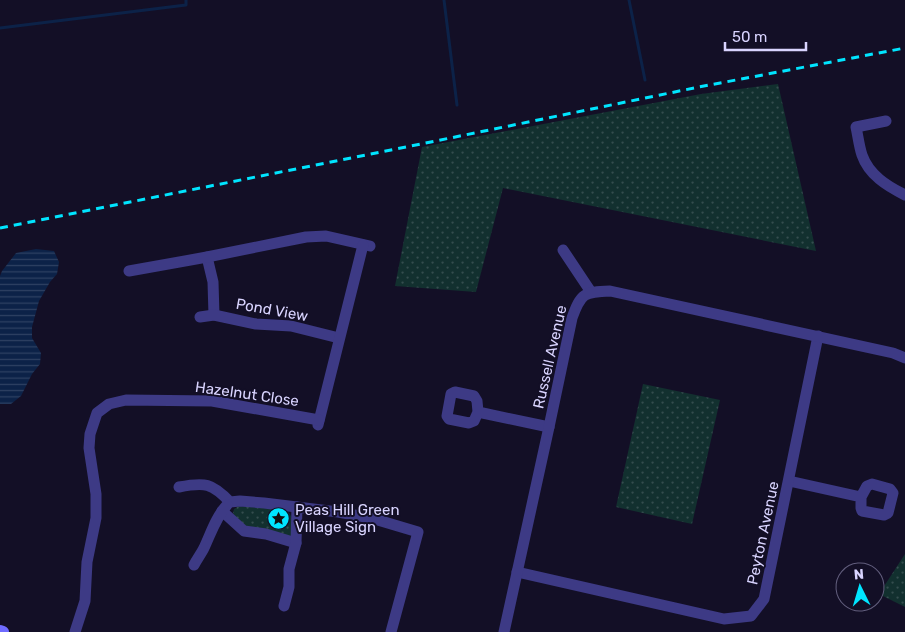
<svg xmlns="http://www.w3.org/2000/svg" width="905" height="632" viewBox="0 0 905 632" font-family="Rubik,sans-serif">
<defs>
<pattern id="green-dots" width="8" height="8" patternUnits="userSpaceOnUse" patternTransform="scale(1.25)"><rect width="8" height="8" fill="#12302f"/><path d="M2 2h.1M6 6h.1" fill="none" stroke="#344d4e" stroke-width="1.8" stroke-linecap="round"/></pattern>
<pattern id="water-rules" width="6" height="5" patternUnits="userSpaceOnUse" patternTransform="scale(1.25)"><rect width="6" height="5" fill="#0c2248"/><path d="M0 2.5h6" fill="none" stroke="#2f4163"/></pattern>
</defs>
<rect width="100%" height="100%" fill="#130f26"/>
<!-- green -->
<g fill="url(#green-dots)">
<polygon points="778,84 816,251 503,188 476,292 395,286 422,147 701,94"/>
<polygon points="643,384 720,400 692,524 616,507"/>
<path d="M 239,506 L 286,510 C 295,516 291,527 291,537 L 246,526 L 237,519 L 233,513 L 234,509 Z"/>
<polygon points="905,554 905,607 879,594"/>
</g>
<!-- water -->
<polygon fill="url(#water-rules)" points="36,249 54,251 59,262 57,274 50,282 39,301 32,327 32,338 41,353 40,364 32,374 21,396 11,404 0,404 0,276 2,271 16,253"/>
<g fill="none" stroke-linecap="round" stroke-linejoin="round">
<!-- stream -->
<g stroke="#0c2248" stroke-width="3">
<polyline points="444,0 457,105"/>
<polyline points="629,0 645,80"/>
<polyline points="0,28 186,5 186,0"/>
</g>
<!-- minor -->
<g stroke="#3d3a85" stroke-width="11">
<path d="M 886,121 L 856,127 C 858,136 859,146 862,155 C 869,175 887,186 905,195"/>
<polyline points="563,250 591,292"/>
<polyline points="207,257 213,282 214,315"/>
<polyline points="129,271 207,257 306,237 326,236 370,246"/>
<polyline points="200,317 214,315 256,324 291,326 339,338"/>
<polyline points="478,412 474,421 469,423 449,419 447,416 451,394 455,392 474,396 477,401 478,412 549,427"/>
<polyline points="318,425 363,245"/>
<polyline points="789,481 861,497 867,486 872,484 890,489 893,493 888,513 884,515 862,511 861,508 861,497"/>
<path d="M 179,487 C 205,482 212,483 230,502 L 240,501 L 264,503 L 338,512 L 371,518 L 418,532 L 391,632"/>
<polyline points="222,511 244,531 266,534 296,543"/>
<path d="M 194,565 C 197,559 201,554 204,548 C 211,533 216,517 227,505"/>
<polyline points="517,572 724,619 751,616 764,599 818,336"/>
<polyline points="284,606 289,587 289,569 296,543 297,507"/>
<polyline points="75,632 85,601 87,562 96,518 96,494 89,448 90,434 97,413 109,404 126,400 212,401 319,420"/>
<path d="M 504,632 L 549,427 L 572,318 C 581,293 584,292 610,291 L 893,353 L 905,358"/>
</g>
<!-- secondary -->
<polyline stroke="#6f6bff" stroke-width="12" points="0,631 3,632"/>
<!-- rail -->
<polyline stroke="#00e5ff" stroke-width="3" stroke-dasharray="8 6" stroke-linecap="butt" points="0,228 421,144 699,87 905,48"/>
</g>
<!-- icons -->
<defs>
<symbol id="sight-disc" viewBox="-11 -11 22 22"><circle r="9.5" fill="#00e5ff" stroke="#130f26"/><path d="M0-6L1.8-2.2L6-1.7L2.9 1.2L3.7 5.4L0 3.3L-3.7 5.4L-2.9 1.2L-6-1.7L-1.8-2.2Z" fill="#111"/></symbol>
</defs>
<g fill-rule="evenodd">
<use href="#sight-disc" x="266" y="506" width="25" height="25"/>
</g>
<g text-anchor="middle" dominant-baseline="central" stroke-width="4" stroke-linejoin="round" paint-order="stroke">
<!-- street labels -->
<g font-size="15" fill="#d9d4ff" stroke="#130f26">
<text transform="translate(272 310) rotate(10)">Pond View</text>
<text transform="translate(550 357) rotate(-77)">Russell Avenue</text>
<text transform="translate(247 394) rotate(8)">Hazelnut Close</text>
<text transform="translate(763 533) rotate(-78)">Peyton Avenue</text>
</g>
<!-- poi labels -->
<g font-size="15" fill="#d9d4ff" stroke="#130f26" text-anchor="start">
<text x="295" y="510">Peas Hill Green<tspan x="295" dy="17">Village Sign</tspan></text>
</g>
</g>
<!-- north arrow -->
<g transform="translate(860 587) rotate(355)"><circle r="24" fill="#130f26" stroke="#625e7d"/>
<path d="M0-4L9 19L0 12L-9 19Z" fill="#00e5ff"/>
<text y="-8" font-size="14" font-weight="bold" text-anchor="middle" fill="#d9d4ff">N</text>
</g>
<!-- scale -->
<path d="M725 42v8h81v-8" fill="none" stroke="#d9d4ff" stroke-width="2.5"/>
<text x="732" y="42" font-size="15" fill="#d9d4ff" stroke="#130f26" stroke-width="4" paint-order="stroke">50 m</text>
</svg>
